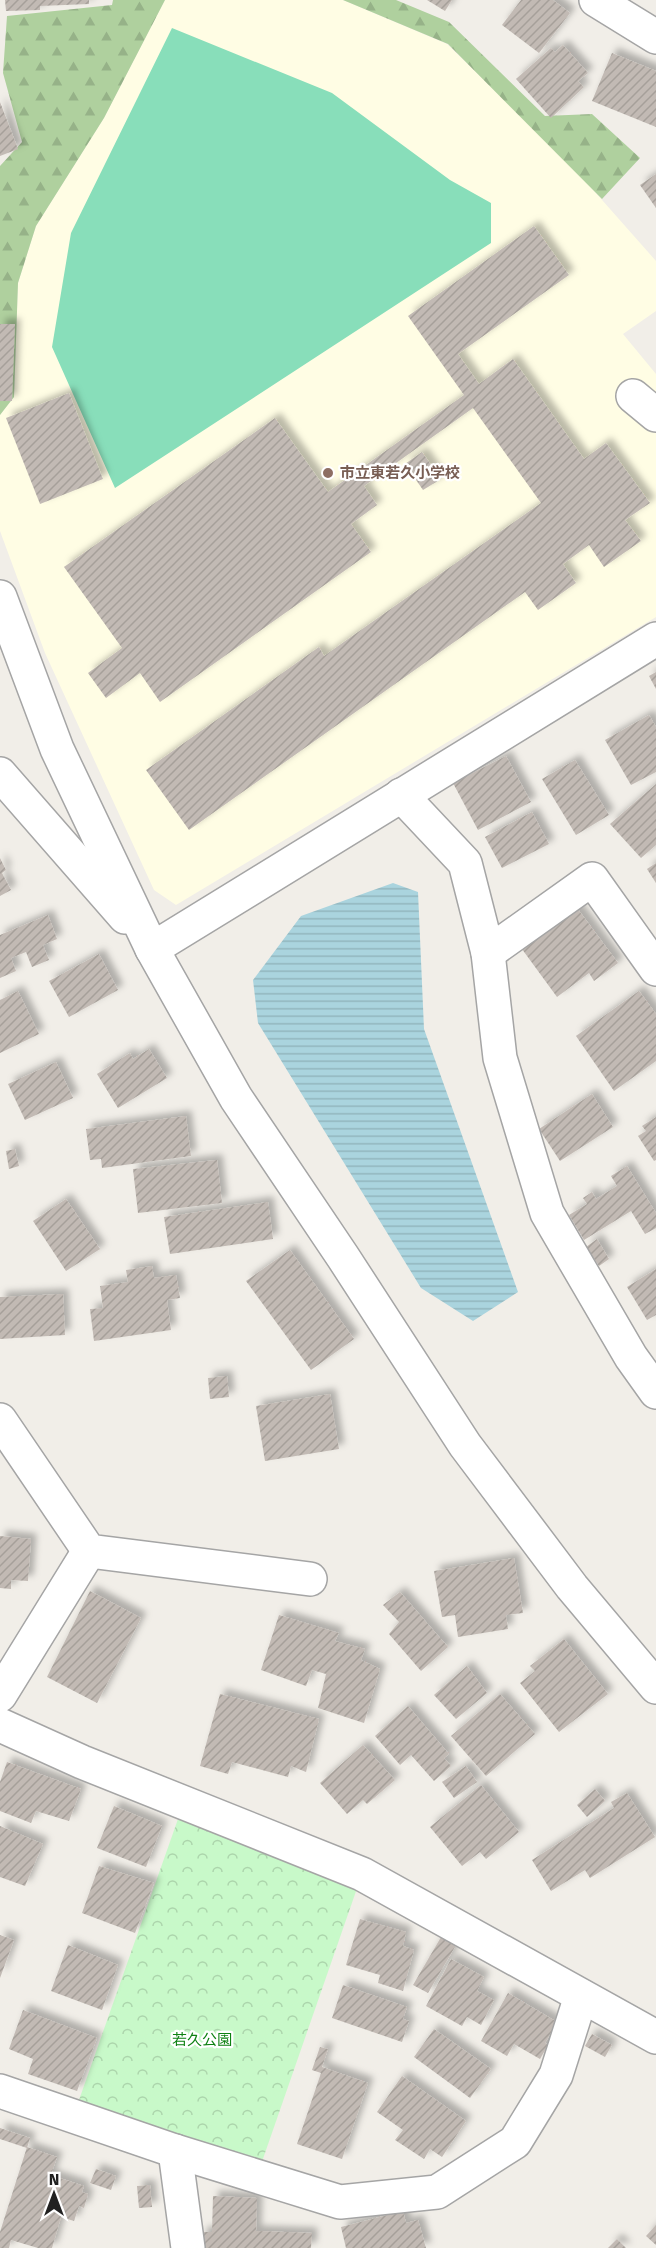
<svg xmlns="http://www.w3.org/2000/svg" width="656" height="2248" viewBox="0 0 656 2248" font-family="'Fira Sans','Noto Sans JP',sans-serif">
<defs>
<pattern id="forest-firs" width="22" height="20" patternUnits="userSpaceOnUse" patternTransform="scale(1.5)"><rect width="22" height="20" fill="#afd09e"/><path d="M5 1l3.5 6h-7zM16 11l3.5 6h-7z" fill="#96b288"/></pattern>
<pattern id="park-crowns" width="20" height="18" patternUnits="userSpaceOnUse" patternTransform="scale(1.5)"><rect width="20" height="18" fill="#c8f9c9"/><path d="M2 6a3 3 0 1 1 6 0M12 15a3 3 0 1 1 6 0" fill="none" stroke="#acd5ac"/></pattern>
<pattern id="water-rules" width="6" height="5" patternUnits="userSpaceOnUse" patternTransform="scale(1.5)"><rect width="6" height="5" fill="#aad4de"/><path d="M0 2.5h6" fill="none" stroke="#92b6be"/></pattern>
<pattern id="building-hatch" width="6" height="6" patternUnits="userSpaceOnUse" patternTransform="scale(1.5)"><rect width="6" height="6" fill="#c2bab4"/><path d="M-1 1l2-2M0 6l6-6M5 7l2-2" fill="none" stroke="#a6a09a"/></pattern>
<filter id="shadow"><feDropShadow dx="5.5" dy="-5.5" stdDeviation="3" flood-color="#0004"/></filter>
</defs>
<rect width="100%" height="100%" fill="#f1eee8"/>
<!-- education -->
<polygon fill="#fffde4" points="165,0 343,0 447,44 572,166 656,261 656,311 623,334 656,374 656,617 176,905 154,890 45,653 0,531 0,415 14,397 18,283 36,226 104,118"/>
<!-- forest -->
<g fill="url(#forest-firs)">
<polygon points="113,0 165,0 104,118 36,226 18,283 14,397 0,415 0,166 22,142 3,73 7,16 112,5"/>
<polygon points="343,0 396,0 449,22 545,116 592,114 640,158 602,199 448,44"/>
</g>
<!-- park -->
<polygon fill="url(#park-crowns)" points="184,1802 362,1874 257,2176 73,2117"/>
<!-- pitch -->
<polygon fill="#88deba" points="172,28 332,93 450,180 491,203 491,243 115,488 52,347 71,233"/>
<!-- water -->
<polygon fill="url(#water-rules)" points="393,883 418,892 424,1029 518,1292 473,1321 421,1288 258,1023 253,980 301,916"/>
<!-- building -->
<g fill="url(#building-hatch)" filter="url(#shadow)">
<polygon points="5,0 89,0 89,4 40,6 40,10 6,11"/>
<polygon points="427,0 452,0 445,11"/>
<polygon points="521,0 553,0 570,13 539,53 502,25"/>
<polygon points="563,45 588,73 578,81 584,87 551,118 516,79 551,48 555,52"/>
<polygon points="612,53 656,71 656,127 592,101"/>
<polygon points="0,102 18,149 0,156"/>
<polygon points="656,174 656,208 640,185"/>
<polygon points="534,226 569,275 458,354 479,384 513,359 584,459 606,443 650,503 625,520 641,541 604,567 589,545 563,564 576,583 538,610 525,592 189,830 146,770 319,647 324,656 541,503 473,408 364,486 377,505 351,524 371,552 160,702 140,673 106,698 88,673 122,648 64,567 275,418 328,492 464,395 408,316"/>
<polygon points="0,324 15,324 12,401 0,401"/>
<polygon points="69,393 103,479 40,504 6,418"/>
<polygon points="422,452 441,479 423,490 405,464"/>
<polygon points="656,672 656,689 649,676"/>
<polygon points="649,715 656,727 656,772 631,785 605,740"/>
<polygon points="506,756 531,802 478,830 453,783"/>
<polygon points="575,760 609,815 576,835 542,779"/>
<polygon points="656,784 656,845 641,858 610,824"/>
<polygon points="532,812 549,844 502,868 485,837"/>
<polygon points="0,858 6,870 2,873 11,890 0,896"/>
<polygon points="656,863 656,883 647,869"/>
<polygon points="574,904 618,963 594,981 589,973 557,997 519,945"/>
<polygon points="48,915 57,939 43,945 49,960 32,967 26,952 11,958 16,971 0,978 0,935"/>
<polygon points="99,954 118,990 69,1017 49,981"/>
<polygon points="18,991 39,1034 0,1053 0,1000"/>
<polygon points="639,991 656,1014 656,1061 614,1091 576,1036"/>
<polygon points="149,1049 167,1078 118,1108 97,1074 130,1053 133,1059"/>
<polygon points="56,1062 73,1098 25,1120 8,1084"/>
<polygon points="592,1094 613,1127 560,1161 539,1129"/>
<polygon points="186,1116 191,1156 102,1168 101,1159 90,1160 86,1129"/>
<polygon points="656,1117 656,1160 654,1161 638,1136 646,1131 642,1126"/>
<polygon points="15,1149 19,1166 9,1169 6,1151"/>
<polygon points="217,1160 222,1203 138,1213 133,1169"/>
<polygon points="627,1166 656,1213 656,1228 645,1234 631,1211 584,1240 569,1215 587,1204 583,1198 592,1192 596,1199 617,1186 611,1176"/>
<polygon points="66,1199 100,1249 66,1271 33,1221"/>
<polygon points="268,1202 273,1239 170,1254 164,1217"/>
<polygon points="597,1239 609,1259 599,1266 586,1247"/>
<polygon points="290,1250 354,1339 311,1370 246,1281"/>
<polygon points="152,1266 154,1278 176,1275 180,1298 167,1300 171,1330 94,1341 90,1309 103,1308 100,1286 128,1282 126,1270"/>
<polygon points="656,1269 656,1315 647,1320 627,1287"/>
<polygon points="63,1294 65,1335 0,1339 0,1297"/>
<polygon points="227,1376 229,1397 210,1399 208,1378"/>
<polygon points="330,1394 339,1449 265,1461 256,1406"/>
<polygon points="0,1536 31,1539 28,1581 11,1580 11,1589 0,1588"/>
<polygon points="514,1558 523,1613 506,1615 508,1629 458,1637 455,1615 442,1617 434,1571"/>
<polygon points="90,1591 141,1618 97,1703 47,1677"/>
<polygon points="400,1592 448,1647 421,1671 389,1634 399,1622 383,1605"/>
<polygon points="279,1615 339,1633 335,1641 365,1649 361,1660 380,1669 364,1723 318,1708 326,1674 312,1670 306,1686 261,1670"/>
<polygon points="564,1639 608,1694 559,1732 520,1683 535,1671 530,1666"/>
<polygon points="467,1666 487,1693 456,1719 434,1695"/>
<polygon points="220,1694 319,1719 306,1772 291,1766 288,1777 232,1762 228,1774 200,1766"/>
<polygon points="500,1694 535,1734 486,1776 451,1736"/>
<polygon points="408,1706 449,1754 444,1758 451,1766 434,1781 411,1755 400,1765 375,1736"/>
<polygon points="363,1745 395,1780 367,1804 363,1800 347,1814 320,1783"/>
<polygon points="7,1762 81,1789 69,1821 36,1811 31,1823 0,1811 0,1782"/>
<polygon points="466,1766 477,1782 454,1798 442,1782"/>
<polygon points="481,1785 519,1832 486,1859 480,1852 462,1866 430,1827"/>
<polygon points="595,1789 605,1801 587,1817 577,1805"/>
<polygon points="627,1793 655,1837 590,1878 585,1870 551,1891 532,1860 614,1808 611,1802"/>
<polygon points="114,1806 162,1826 146,1867 97,1848"/>
<polygon points="0,1826 43,1844 25,1886 0,1877"/>
<polygon points="99,1866 154,1883 135,1933 82,1913"/>
<polygon points="360,1919 406,1932 403,1946 414,1950 403,1991 378,1983 380,1975 346,1965"/>
<polygon points="444,1932 459,1940 428,1993 413,1985"/>
<polygon points="0,1935 14,1940 0,1978"/>
<polygon points="68,1945 118,1965 102,2010 51,1991"/>
<polygon points="451,1959 484,1977 477,1991 494,2000 481,2025 467,2017 462,2026 426,2006"/>
<polygon points="343,1985 407,2007 403,2019 409,2021 402,2042 332,2018"/>
<polygon points="508,1993 557,2022 545,2043 548,2045 540,2059 514,2044 507,2056 481,2041"/>
<polygon points="23,2010 97,2038 77,2091 28,2074 33,2059 9,2049"/>
<polygon points="434,2029 491,2069 470,2098 414,2057"/>
<polygon points="592,2034 612,2045 605,2057 585,2046"/>
<polygon points="320,2047 328,2049 322,2067 368,2083 342,2159 297,2144 321,2073 312,2070"/>
<polygon points="402,2076 466,2121 442,2157 430,2149 424,2159 395,2140 403,2130 377,2112"/>
<polygon points="0,2128 30,2138 27,2148 0,2139"/>
<polygon points="27,2147 57,2157 51,2175 84,2186 82,2192 88,2194 84,2208 79,2206 74,2221 61,2217 52,2248 38,2248 11,2240 9,2248 0,2248 0,2232"/>
<polygon points="96,2169 116,2176 111,2190 90,2183"/>
<polygon points="150,2185 152,2207 139,2208 137,2186"/>
<polygon points="213,2196 257,2198 256,2231 312,2233 311,2248 201,2248 202,2232 212,2232"/>
<polygon points="403,2211 406,2223 418,2220 426,2248 346,2248 341,2227"/>
<polygon points="656,2225 656,2245 646,2236"/>
<polygon points="617,2239 626,2248 608,2248"/>
</g>
<g fill="none" stroke-linecap="round" stroke-linejoin="round">
<defs>
<g id="minor">
<polyline points="596,0 656,37"/>
<polyline points="633,396 656,415"/>
<polyline points="0,597 57,749 152,949"/>
<polyline points="0,774 125,917"/>
<polyline points="401,795 465,863 488,953 592,879 656,969"/>
<polyline points="488,953 500,1058 547,1213 631,1357 656,1392"/>
<polyline points="0,1420 89,1551 310,1579"/>
<polyline points="0,1695 89,1551"/>
<polyline points="0,1725 82,1762 362,1874 656,2037"/>
<polyline points="0,2091 175,2151 340,2202 437,2192 515,2142 556,2075 581,1996"/>
<polyline points="175,2151 188,2248"/>
</g>
<polyline id="tertiary" points="656,639 152,949 236,1098 343,1257 465,1445 572,1587 656,1687"/>
</defs>
<!-- minor casing -->
<use href="#minor" stroke="#a5a5a5" stroke-width="36"/>
<!-- tertiary casing -->
<use href="#tertiary" stroke="#a5a5a5" stroke-width="36"/>
<!-- minor -->
<use href="#minor" stroke="#fff" stroke-width="33"/>
<!-- tertiary -->
<use href="#tertiary" stroke="#fff" stroke-width="33"/>
</g>
<!-- markers -->
<circle fill="#8d6e63" stroke="#fff" stroke-width="2" cx="328" cy="473" r="6"/>
<g text-anchor="middle" dominant-baseline="central" stroke-width="4.5" stroke-linejoin="round" paint-order="stroke">
<!-- education labels -->
<g font-size="15" font-weight="bold" fill="#785e54" stroke="#fff" text-anchor="start">
<text x="340" y="473">市立東若久小学校</text>
</g>
<!-- park labels -->
<g font-size="15" fill="#0e8113" stroke="#fff">
<text x="202" y="2040">若久公園</text>
</g>
</g>
<!-- north arrow -->
<g transform="translate(54 2194)" stroke="#ffffff" stroke-width="4.5" paint-order="stroke">
<path d="M0-4.5L10 22L0 15L-10 22Z" fill="#212121"/>
<text y="-9" font-size="16" font-weight="bold" text-anchor="middle" fill="#212121">N</text>
</g>
</svg>
